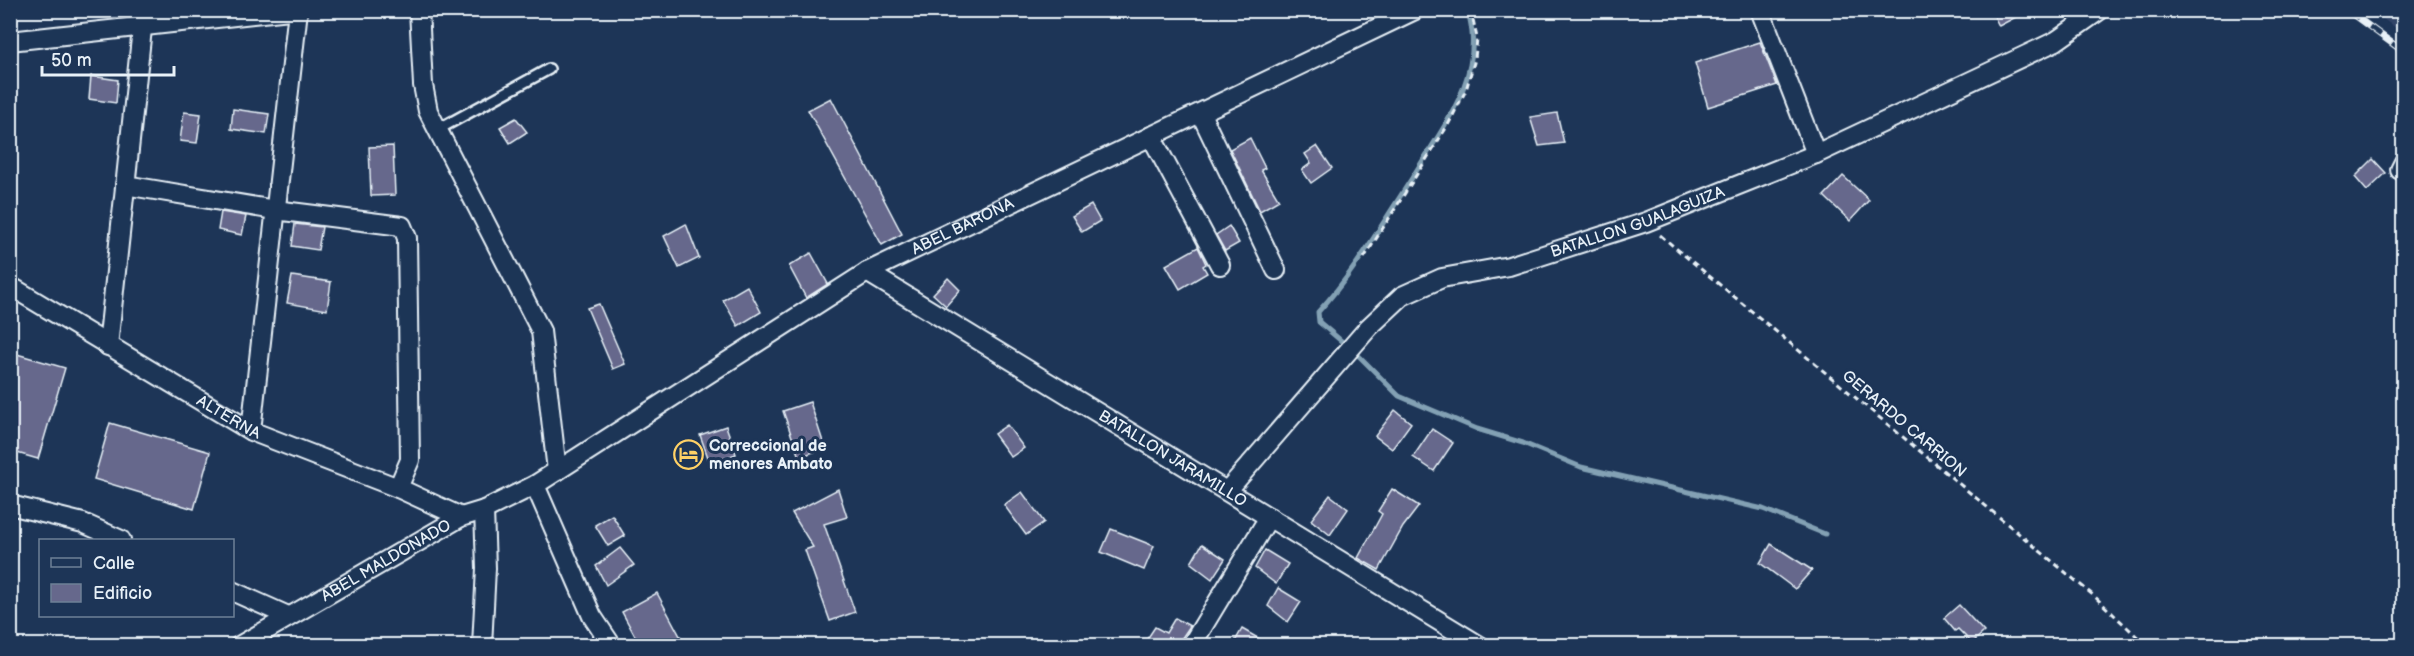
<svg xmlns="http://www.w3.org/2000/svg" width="2414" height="656" viewBox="0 0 2414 656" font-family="'Balsamiq Sans',sans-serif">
<rect width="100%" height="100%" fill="#1d3557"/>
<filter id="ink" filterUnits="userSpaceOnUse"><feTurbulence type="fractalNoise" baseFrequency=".0167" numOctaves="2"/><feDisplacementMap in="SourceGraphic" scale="12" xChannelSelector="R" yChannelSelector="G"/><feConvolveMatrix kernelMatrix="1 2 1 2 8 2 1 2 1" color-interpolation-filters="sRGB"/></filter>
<g filter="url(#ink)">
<!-- built -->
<polygon fill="#334467" points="2372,11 2403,11 2403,33"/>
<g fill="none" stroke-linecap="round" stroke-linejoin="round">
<!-- stream -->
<path stroke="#83a1b4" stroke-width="5" d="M 1468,11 C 1473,30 1474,45 1470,65 C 1462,106 1433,143 1412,178 C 1382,224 1355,272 1318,312 L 1319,322 L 1359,356 L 1399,396 L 1477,429 L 1523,443 L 1581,467 L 1763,509 L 1825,534"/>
</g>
<!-- building -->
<g fill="#66688c" stroke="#e8f1f8" stroke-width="1.5">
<polygon points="1991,10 2029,10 1999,26"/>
<polygon points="1760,42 1777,85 1708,107 1695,63"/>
<polygon points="91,76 118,80 116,103 89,99"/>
<polygon points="831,98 902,234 882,245 808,110"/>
<polygon points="233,109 269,114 266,134 231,129"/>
<polygon points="184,112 201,114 197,143 180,141"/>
<polygon points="1557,113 1564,143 1539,146 1530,117"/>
<polygon points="516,118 527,132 510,143 500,127"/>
<polygon points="1250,138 1265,168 1261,170 1279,200 1260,211 1230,149"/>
<polygon points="393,146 395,195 371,196 369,147"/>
<polygon points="1317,146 1332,168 1311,183 1302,170 1311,163 1305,154"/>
<polygon points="2373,159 2386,173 2367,191 2355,177"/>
<polygon points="1843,176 1869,200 1850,221 1824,196"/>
<polygon points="1091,205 1100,221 1082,232 1072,216"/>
<polygon points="221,212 246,216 242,235 218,230"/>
<polygon points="295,224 322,227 318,250 292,246"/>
<polygon points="686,224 699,258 679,268 664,236"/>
<polygon points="1229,226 1239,243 1225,251 1216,235"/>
<polygon points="1198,247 1206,264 1203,266 1207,273 1180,289 1166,265"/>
<polygon points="811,253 828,284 806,298 789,266"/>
<polygon points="292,276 331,282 327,310 287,303"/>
<polygon points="948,278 960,290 946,306 933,294"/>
<polygon points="747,286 761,312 738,326 723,300"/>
<polygon points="599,304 625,364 613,369 587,308"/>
<polygon points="10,352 65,368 38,459 10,451"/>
<polygon points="810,402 825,448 799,457 783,411"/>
<polygon points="1395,410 1411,423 1392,449 1375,436"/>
<polygon points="110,423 210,452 194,509 94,479"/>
<polygon points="1007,425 1024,448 1011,457 994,434"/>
<polygon points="726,426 736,454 710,463 700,435"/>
<polygon points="1432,429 1453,443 1434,471 1413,457"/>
<polygon points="838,489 847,517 824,524 855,612 830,621 805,550 813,547 792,513"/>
<polygon points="1392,489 1419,506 1403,527 1379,570 1358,558 1382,514 1378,511"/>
<polygon points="1022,492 1044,522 1026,535 1004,505"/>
<polygon points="1330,495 1348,509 1330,535 1311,520"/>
<polygon points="612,515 625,536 608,546 595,525"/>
<polygon points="1111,529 1154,546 1144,570 1101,552"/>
<polygon points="1202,544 1225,559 1212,579 1191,563"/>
<polygon points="1771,544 1812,570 1795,589 1760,563"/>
<polygon points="620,548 634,565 606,585 596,566"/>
<polygon points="1265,550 1288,564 1276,584 1255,568"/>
<polygon points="1278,588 1301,602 1288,622 1268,606"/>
<polygon points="657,593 681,638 666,645 640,645 622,612"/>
<polygon points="1959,605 1984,632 1972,643 1958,629 1955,631 1944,618"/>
<polygon points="1175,618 1190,626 1179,642 1180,645 1143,645 1155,627 1166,633"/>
<polygon points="1242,629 1270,645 1233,645"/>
</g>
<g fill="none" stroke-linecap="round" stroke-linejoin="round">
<defs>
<polyline id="service" points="437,130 549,69"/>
<g id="minor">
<polyline points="419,10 423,85 428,111 541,331 557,471"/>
<polyline points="1760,10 1816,154"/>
<polyline points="10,41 290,10"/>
<polyline points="1201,114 1276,270"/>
<polyline points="1151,136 1220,265"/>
<polyline points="2400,170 2404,162"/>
<polyline points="125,185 275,210 402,226 407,238 410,460 398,488"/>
<path id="s1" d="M 867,272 L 1480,646"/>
<path id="s2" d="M 10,286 L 251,431 L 398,488 L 461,517"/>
<polyline points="108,346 144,10"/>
<polyline points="251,431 298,10"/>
<polyline points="535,485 592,616 612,646"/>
<path id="s3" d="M 1227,491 L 1369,327 L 1402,296 L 1442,278 L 1509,266 L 1646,222 L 1816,154 L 2056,41 L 2100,10"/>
<polyline points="10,505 83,523 121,540"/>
<polyline points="232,591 288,616"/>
<path id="s4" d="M 239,646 L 461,517 L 484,510 L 535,485 L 867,272 L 1415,10"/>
<polyline points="482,646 486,568 484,510"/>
<polyline points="1191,646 1269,517"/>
</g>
</defs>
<!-- service casing -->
<use href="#service" stroke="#e8f1f8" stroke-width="14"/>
<!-- minor casing -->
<use href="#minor" stroke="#e8f1f8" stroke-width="22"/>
<!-- path -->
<g stroke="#e8f1f8" stroke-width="3" stroke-dasharray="6 4.5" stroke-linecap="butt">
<polyline points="1660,235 2094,596 2147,646"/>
<polyline points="1364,258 1448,125 1466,90 1475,59 1477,38 1471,10"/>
</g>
<!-- service -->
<use href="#service" stroke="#1d3557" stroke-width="9"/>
<!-- minor -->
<use href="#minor" stroke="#1d3557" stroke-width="18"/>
<defs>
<polyline id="rail" points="2347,10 2404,52"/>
</defs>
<!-- rail casing -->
<use href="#rail" stroke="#e8f1f8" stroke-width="7"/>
<!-- rail -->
<use href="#rail" stroke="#1d3557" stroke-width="4.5" stroke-dasharray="14" stroke-linecap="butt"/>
</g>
</g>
<!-- icons -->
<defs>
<symbol id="hotel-ring" viewBox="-11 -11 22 22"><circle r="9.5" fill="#1d3557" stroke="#ffd166" stroke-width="1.5"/><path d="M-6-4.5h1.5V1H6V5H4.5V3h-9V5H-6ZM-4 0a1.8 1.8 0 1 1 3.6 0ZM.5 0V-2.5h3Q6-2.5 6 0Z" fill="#ffd166"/></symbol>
</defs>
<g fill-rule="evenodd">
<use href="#hotel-ring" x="672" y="438" width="33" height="33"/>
</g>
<g text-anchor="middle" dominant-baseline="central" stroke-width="6" stroke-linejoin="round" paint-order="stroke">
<!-- street labels -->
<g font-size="16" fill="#e8f1f8" stroke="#1d3557">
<text stroke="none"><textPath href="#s3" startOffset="510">BATALLON GUALAGUIZA</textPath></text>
<text stroke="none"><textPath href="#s4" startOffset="838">ABEL BARONA</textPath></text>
<text stroke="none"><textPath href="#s2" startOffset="255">ALTERNA</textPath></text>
<text transform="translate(1904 424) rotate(40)">GERARDO CARRION</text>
<text stroke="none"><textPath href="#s1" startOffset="358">BATALLON JARAMILLO</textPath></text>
<text stroke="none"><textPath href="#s4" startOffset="170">ABEL MALDONADO</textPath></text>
</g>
<!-- poi labels -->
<g font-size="16" font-weight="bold" fill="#e8f1f8" stroke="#1d3557" text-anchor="start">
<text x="709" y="446">Correccional de<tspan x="709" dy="18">menores Ambato</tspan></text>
</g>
</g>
<!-- margin -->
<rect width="2414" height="656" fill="none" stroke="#1d3557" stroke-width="36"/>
<rect x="18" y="18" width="2378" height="620" fill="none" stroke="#e8f1f8" stroke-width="2" filter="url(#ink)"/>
<!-- legend -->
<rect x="39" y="539" width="195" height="78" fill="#1d3557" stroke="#6e8097" stroke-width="1.5"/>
<rect x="51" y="558" width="30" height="9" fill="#1d3557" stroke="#6e8097" stroke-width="1.5"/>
<text x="93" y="569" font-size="18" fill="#e8f1f8">Calle</text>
<rect x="51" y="584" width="30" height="18" fill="#66688c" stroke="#6e8097" stroke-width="1.5"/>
<text x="93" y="599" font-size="18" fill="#e8f1f8">Edificio</text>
<!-- scale -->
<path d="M42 66v9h132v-9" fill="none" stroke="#e8f1f8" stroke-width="3"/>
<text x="51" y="66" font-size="18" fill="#e8f1f8" stroke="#1d3557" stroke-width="4.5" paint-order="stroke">50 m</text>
</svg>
